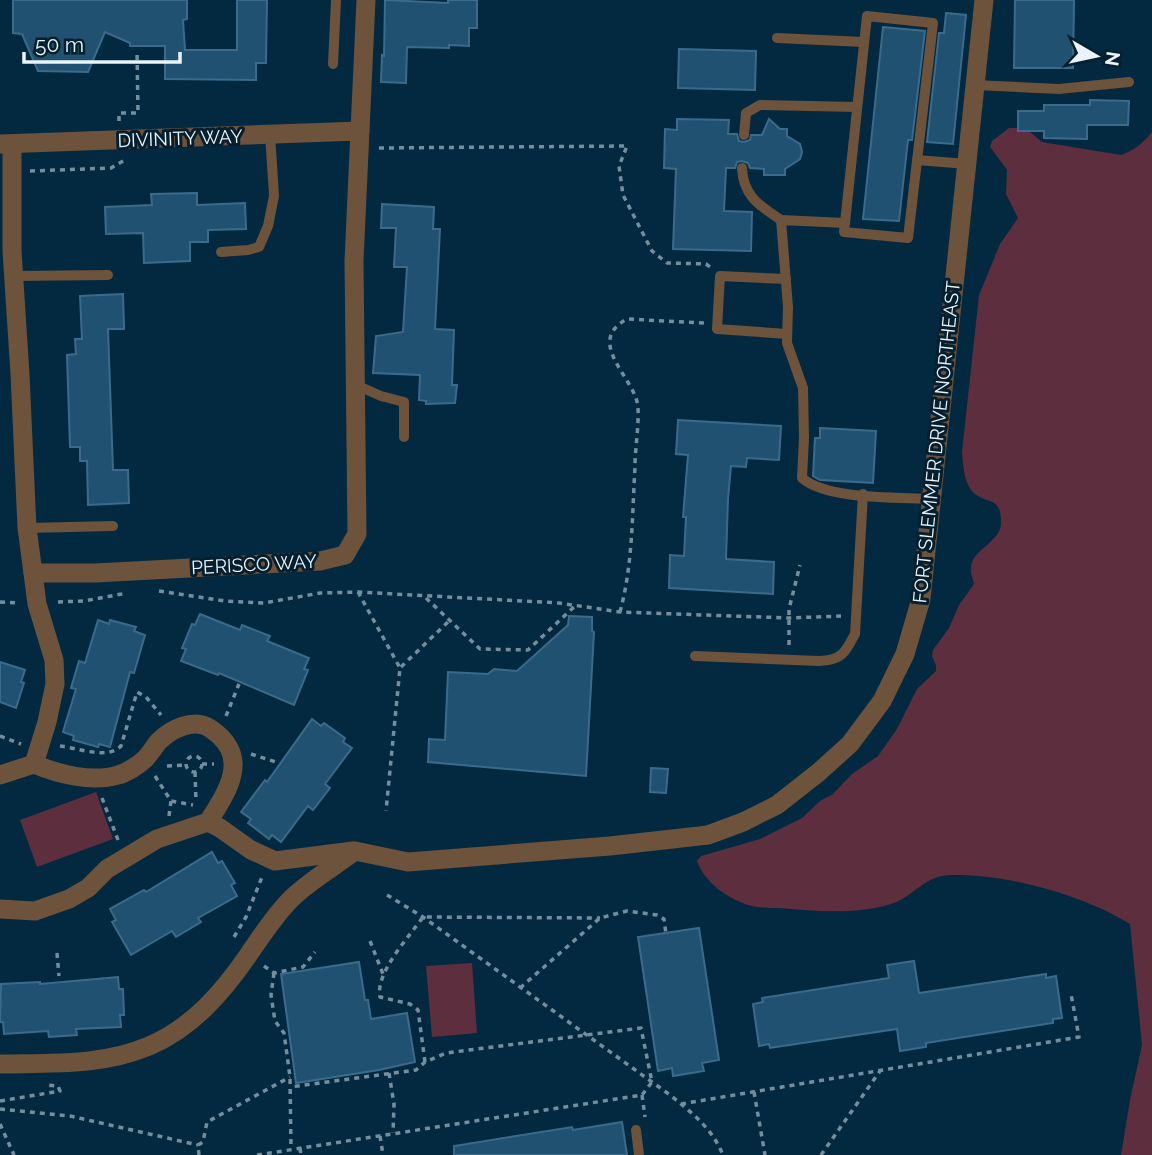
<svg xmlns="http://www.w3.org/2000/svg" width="1152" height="1155" viewBox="0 0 1152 1155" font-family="Raleway,sans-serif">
<rect width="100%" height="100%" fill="#02293f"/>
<!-- green -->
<g fill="#5d2e3d">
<path d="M 1009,128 L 1018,128 L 1018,132 L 1030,132 L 1042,142 L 1121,155 C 1135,150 1143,143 1152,132 L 1152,1155 L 1121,1155 L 1130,1100 L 1142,1045 L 1130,924 C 1083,895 1008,874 952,875 C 924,875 914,897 891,904 C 854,915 817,911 780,908 C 769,908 757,908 748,905 C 727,898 705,883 697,861 L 701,856 L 760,839 L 802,818 L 820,801 L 833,794 L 852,774 L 878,756 L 897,729 L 917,689 L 936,671 L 936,665 L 932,656 L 933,650 L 949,628 L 959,605 L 974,584 C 973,579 970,573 971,568 C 971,550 1001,542 1001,523 C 1001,496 989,505 975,494 C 964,485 963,465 962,452 L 979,295 L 1000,244 L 1018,218 L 1006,194 L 1007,170 L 990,147 L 992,141 Z"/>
<polygon points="96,792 113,839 37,867 20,820"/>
<polygon points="472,963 477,1033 432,1037 426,966"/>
</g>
<!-- building -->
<g fill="#215171" stroke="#3b6b8b" stroke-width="2">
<polygon points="13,0 187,0 187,19 183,20 185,50 237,50 237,0 267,0 266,63 256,63 256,80 165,79 165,46 130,46 130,43 105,32 88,72 38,71 22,34 13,33"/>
<polygon points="385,0 448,3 448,0 477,0 477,28 469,28 469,46 449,45 449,48 407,47 406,83 381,82 382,55 384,56"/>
<polygon points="1015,0 1074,0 1073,68 1014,68"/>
<polygon points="946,13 966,15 953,144 927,142 939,33 944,33"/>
<polygon points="883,27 925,31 912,140 908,140 899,221 863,219"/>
<polygon points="679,49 756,51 755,90 678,88"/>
<polygon points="1090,100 1129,101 1128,125 1087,125 1087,139 1044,138 1044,131 1018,131 1018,111 1044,111 1044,105 1090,105"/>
<polygon points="677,119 729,120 728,134 737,134 739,141 744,142 750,140 751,135 762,135 769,119 780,129 787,129 787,136 800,144 802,152 800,159 785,169 785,175 764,175 764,169 750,168 748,163 742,161 737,162 735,168 726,168 724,211 752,212 751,251 673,249 676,169 664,168 665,129 677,130"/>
<polygon points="197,193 197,205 245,203 246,229 208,230 208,242 190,242 190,261 144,263 143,233 106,234 105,207 152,205 151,194"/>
<polygon points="382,204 434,207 433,229 440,229 435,329 454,330 452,385 457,385 455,403 426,404 426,401 419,400 420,375 373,373 376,336 403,332 407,267 394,267 396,228 381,228"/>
<polygon points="123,294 124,329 108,329 113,470 128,470 129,503 88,505 87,461 80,461 80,447 70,447 67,355 76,354 75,339 82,339 80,296"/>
<polygon points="678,420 781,426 779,460 747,458 746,467 731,466 728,499 726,559 774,562 773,594 669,588 670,555 684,556 686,517 683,517 688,455 676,454"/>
<polygon points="820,428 876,431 873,483 820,480 813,476 815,438 820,438"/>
<polygon points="200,614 240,630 242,625 270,636 267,641 309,658 304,669 308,670 294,705 219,673 218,675 181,661 186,649 182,648 192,624 195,625"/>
<polygon points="569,616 592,617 592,631 594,632 586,776 428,762 429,739 445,740 448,672 488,674 494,669 517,671 568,625"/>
<polygon points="98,620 109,624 110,620 136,627 134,631 145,635 134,673 130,672 110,747 99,744 98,747 73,740 74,736 63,732 76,689 71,688 79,661 85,663"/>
<polygon points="0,662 25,670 21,682 24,683 16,708 0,702"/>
<polygon points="312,719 321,726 324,723 345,738 343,742 352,748 325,784 330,788 313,810 308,806 281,842 272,835 269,839 248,823 251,819 241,812 265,780 267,782"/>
<polygon points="651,768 668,769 666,793 650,792"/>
<polygon points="212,852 218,863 222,861 235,883 231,885 237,896 198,918 201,922 176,937 172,931 131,955 112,922 116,920 110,909 144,890 146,892"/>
<polygon points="699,928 719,1060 702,1063 704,1071 673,1076 672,1068 658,1071 638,937"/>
<polygon points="914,961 919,993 1046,974 1046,978 1056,976 1062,1018 1053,1019 1053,1023 926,1043 926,1047 900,1051 897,1029 770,1048 769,1044 759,1046 753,1004 763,1002 762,998 889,978 887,965"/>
<polygon points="359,962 365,1000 368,1000 371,1019 407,1013 415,1062 379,1070 296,1083 281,974"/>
<polygon points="118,977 119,989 123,989 124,1015 120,1015 121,1027 76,1029 77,1035 49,1037 48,1031 4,1034 3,1022 0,1022 1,984 40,982 40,984"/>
<polygon points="622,1122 627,1155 454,1155 454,1146 572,1127 573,1130"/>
</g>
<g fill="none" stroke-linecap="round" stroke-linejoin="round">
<!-- path -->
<g stroke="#758e9d" stroke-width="3.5" stroke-dasharray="5 5" stroke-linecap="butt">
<polyline points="119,121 119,113 138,113 137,51"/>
<polyline points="379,148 627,146 619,166 623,195 652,251 667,263 706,264 710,267"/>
<polyline points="30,171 111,168 125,160"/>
<polyline points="159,591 225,601 264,603 320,593 358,592 559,603 620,612 789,618 841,616"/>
<polyline points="358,592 400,668 386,811"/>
<polyline points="426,598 480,649 528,650 575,606"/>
<polyline points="0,602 19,603"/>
<polyline points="58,602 84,601 127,593"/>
<path d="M 620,612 C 633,564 632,516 635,467 C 635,448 639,427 638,408 C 637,379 583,343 627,319 L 705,323"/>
<polyline points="789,645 789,609 800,565"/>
<polyline points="401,667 450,620"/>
<polyline points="226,716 239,684"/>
<polyline points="0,736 21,744"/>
<path d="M 60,746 C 77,748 108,760 121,746 L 137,692 L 146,697 L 161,715"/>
<polyline points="251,754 279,763"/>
<circle cx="194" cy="764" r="8"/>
<polyline points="202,764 214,764"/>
<polyline points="167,766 186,765"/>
<polyline points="195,772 196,802"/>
<polyline points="155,776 171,801 193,805"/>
<polyline points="102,798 118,840"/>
<polyline points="169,816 171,801"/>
<path d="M 387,895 L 423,917 L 670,1095 C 692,1113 712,1128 723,1155"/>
<polyline points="234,937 246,917 262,877"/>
<polyline points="370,941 383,974"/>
<polyline points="57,953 59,976"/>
<polyline points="264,966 274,973 303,967 315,952"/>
<polyline points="274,973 271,995 275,1021 284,1033 290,1077 291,1149"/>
<polyline points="520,988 600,918 627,911 657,915 664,919 666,934"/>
<path d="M 425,1062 L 418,1010 L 410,1004 L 380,997 C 375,973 409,937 423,917 L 600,918"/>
<polyline points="389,1073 394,1104 393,1133"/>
<polyline points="754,1092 765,1155"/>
<polyline points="642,1095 645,1117"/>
<polyline points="0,1101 60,1091 58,1086 47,1085"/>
<polyline points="681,1104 1079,1037 1071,994"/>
<polyline points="0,1109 70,1116 198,1145"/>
<polyline points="0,1124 14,1155"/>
<polyline points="380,1136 383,1155"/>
<polyline points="300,1148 301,1155"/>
<polyline points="199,1155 198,1145 203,1142 207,1122 290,1077"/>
<polyline points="257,1155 642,1095 652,1082 641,1028 446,1053 425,1062 416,1070 290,1087"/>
<polyline points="821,1155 880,1071"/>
</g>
<!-- service -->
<g stroke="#6d523c" stroke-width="10">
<polygon points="867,16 933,23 908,238 844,232"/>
<polyline points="777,38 864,42"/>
<polyline points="333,64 336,0"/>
<polyline points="975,85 1059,89 1129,82"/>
<polyline points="744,135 746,113 760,105 857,107"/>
<polyline points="917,160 967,164"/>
<path d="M 742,168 C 743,196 760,206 781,220"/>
<path d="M 845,223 L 781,220 L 788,307 L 787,343 L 803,388 L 804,438 L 802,478 C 827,500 898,497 932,499"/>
<polyline points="221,252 248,250 259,247 268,226 274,196 270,134"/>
<polyline points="14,276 108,275"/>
<polyline points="786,279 720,276 717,329 787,334"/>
<polyline points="356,385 381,396 404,402 404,437"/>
<polyline points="27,528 113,526"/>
<path d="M 695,656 L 819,661 C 842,660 845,653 855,634 L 863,494"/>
<polyline points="636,1130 639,1155"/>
</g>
<!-- minor -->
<g stroke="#6d523c" stroke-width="19">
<polyline points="1,144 360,131"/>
<polyline points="12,144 12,251 20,374 27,528 33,573 95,573 320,561 345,555 357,534 354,261 366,0"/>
<polyline points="33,573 37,604 54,660 55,684 47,722 34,764"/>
<path d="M 0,775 L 34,764 C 58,774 92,783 118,775 C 126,773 139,765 145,759 C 150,754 154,747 158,742 C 171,729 194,717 211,729 C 219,735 224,739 229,748 C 242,772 221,802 208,822 L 157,839 L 107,869 L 88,888 L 69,899 L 35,911 L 0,909"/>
<polyline points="208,822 220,828 251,850 275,861 353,851"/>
<path d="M 2,1064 C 51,1063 102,1066 149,1046 C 192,1028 223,992 249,954 C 262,935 275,915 291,899 C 309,881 335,866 355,851 L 408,862 L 610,846 L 708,835 L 743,822 L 777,805 L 819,772 L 850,744 L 882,701 L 905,654 L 921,599 L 984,0"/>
</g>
</g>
<g text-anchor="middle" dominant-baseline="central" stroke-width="6" stroke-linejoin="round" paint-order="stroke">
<!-- street labels -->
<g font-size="19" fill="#eaf4fb" stroke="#051f2f">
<text transform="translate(180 138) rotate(-2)">DIVINITY WAY</text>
<text transform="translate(936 442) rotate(-84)">FORT SLEMMER DRIVE NORTHEAST</text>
<text transform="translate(254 564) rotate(-3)">PERISCO WAY</text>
</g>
</g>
<!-- north arrow -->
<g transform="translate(1096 56) rotate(99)" stroke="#051f2f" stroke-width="5" paint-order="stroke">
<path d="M0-5L12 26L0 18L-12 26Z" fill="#eaf4fb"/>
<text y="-10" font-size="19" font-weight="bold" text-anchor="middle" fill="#eaf4fb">N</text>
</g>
<!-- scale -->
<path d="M24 52v10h156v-10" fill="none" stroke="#eaf4fb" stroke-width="3.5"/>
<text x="35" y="52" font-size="21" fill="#eaf4fb" stroke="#051f2f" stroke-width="5" paint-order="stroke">50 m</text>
</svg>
